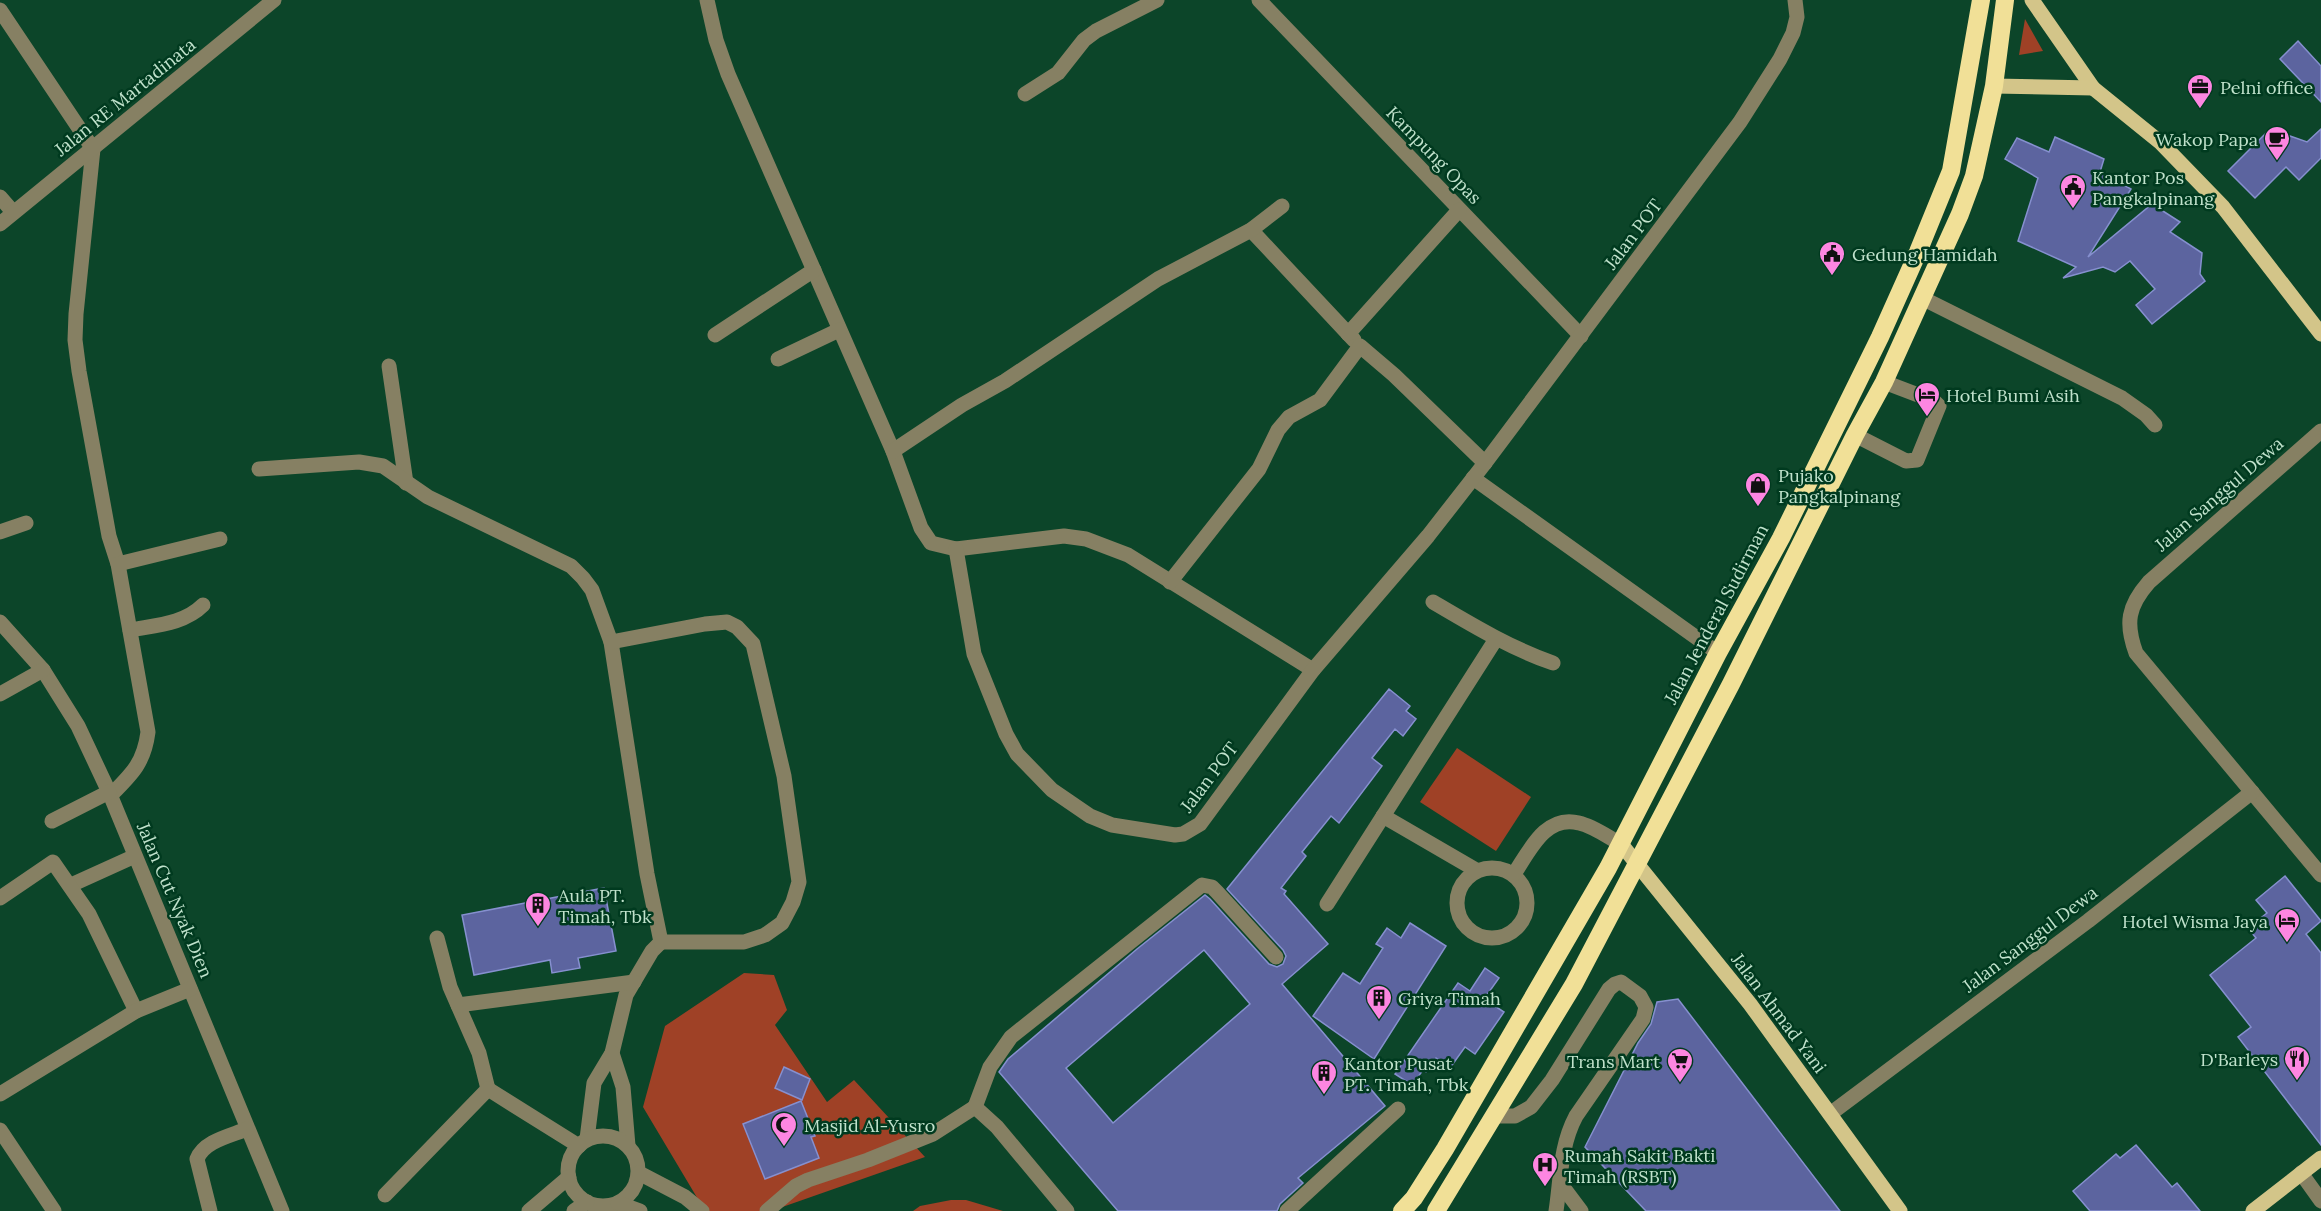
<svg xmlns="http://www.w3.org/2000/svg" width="2321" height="1211" viewBox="0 0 2321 1211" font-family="Lora,serif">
<rect width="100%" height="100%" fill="#0c4529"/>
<!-- green -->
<g fill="#9f4126">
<polygon points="2025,19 2043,51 2019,55"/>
<polygon points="1457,748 1531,797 1496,851 1420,802"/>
<polygon points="744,973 774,975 787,1010 775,1025 827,1102 854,1080 925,1157 771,1211 705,1211 643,1107 665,1026"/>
<polygon points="951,1200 966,1200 1003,1211 913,1211 920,1206"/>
</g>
<!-- building -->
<g fill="#5c649f" stroke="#8690cf" stroke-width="1.5" fill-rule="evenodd">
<polygon points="2298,41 2321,66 2321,102 2280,59"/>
<polygon points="2270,129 2307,142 2321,129 2321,158 2299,180 2286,167 2255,198 2228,171"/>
<polygon points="2055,137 2104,159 2100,172 2131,189 2088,257 2152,204 2180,222 2170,232 2202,253 2200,274 2205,281 2152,324 2136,305 2155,289 2130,261 2115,272 2103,267 2063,278 2076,267 2018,241 2038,178 2005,159 2017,138 2049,152"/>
<path d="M 1389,689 L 1410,706 L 1406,711 L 1416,719 L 1403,736 L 1395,729 L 1372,758 L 1382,766 L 1339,823 L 1331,816 L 1302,852 L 1306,856 L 1281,888 L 1286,891 L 1284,894 L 1328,944 L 1282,984 L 1385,1106 L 1298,1178 L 1303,1183 L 1280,1204 L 1277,1211 L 1118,1211 L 999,1072 L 1008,1059 L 1137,949 L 1205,895 L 1210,899 L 1269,964 L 1277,967 L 1283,964 L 1286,956 L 1283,950 L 1227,889 ZM 1204,950 L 1250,1004 L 1113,1123 L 1066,1068 Z"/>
<polygon points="2285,876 2321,921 2306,934 2321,953 2321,1145 2238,1037 2251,1027 2210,975 2256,938 2248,928 2267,913 2256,900"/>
<polygon points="604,888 616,951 578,958 580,968 552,973 550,960 474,975 462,915"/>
<polygon points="1410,923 1446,946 1374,1059 1313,1016 1343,973 1360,984 1383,948 1376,944 1387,928 1401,938"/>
<polygon points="1485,968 1499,978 1484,999 1504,1012 1475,1054 1465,1047 1450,1068 1436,1058 1426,1072 1423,1070 1412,1085 1395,1074 1458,983 1470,991"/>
<polygon points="1678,999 1840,1211 1646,1211 1585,1147 1638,1043 1651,1024 1657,1002"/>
<polygon points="784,1067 810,1079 802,1100 775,1088"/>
<polygon points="801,1101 815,1136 811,1137 819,1158 765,1179 743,1124"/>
<polygon points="2136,1145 2172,1187 2177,1183 2200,1211 2090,1211 2073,1191 2116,1154 2120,1158"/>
</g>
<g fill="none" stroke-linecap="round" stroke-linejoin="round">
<!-- minor -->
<g stroke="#868063" stroke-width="15">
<polyline points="707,0 716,40 728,74 893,451 921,528 931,543 956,549 1064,536 1086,539 1128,555 1313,670"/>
<polyline points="1259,0 1581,336"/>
<path d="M 0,10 L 93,149 L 76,314 L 75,340 L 79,371 L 109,536 L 118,564 L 148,732 C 144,763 132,774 110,796"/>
<polyline points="1025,94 1058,73 1084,40 1096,31 1157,0"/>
<polyline points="0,197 13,212"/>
<polyline points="0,224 274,0"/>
<polyline points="1251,230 1354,340"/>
<polyline points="1922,298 2122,398 2146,415 2155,425"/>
<polyline points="1348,334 1459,210"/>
<polyline points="715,335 814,270"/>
<polyline points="778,359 839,330"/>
<polyline points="389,366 406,483"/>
<path d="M 2321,431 L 2149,582 C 2128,606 2125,623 2136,653 L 2321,875"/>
<polyline points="1855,435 1906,461 1917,460 1939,406 1934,401 1884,382"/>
<polyline points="893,451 962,405 1005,381 1158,279 1251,230 1282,206"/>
<polyline points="259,469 359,462 383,466 428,497 571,566 583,578 592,590 611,642 647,874 661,942 652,951 626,995 612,1053 594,1083 587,1139"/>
<polyline points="1473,478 1718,653"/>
<polyline points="0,532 26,523"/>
<polyline points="956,549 974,654 1006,734 1017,754 1052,790 1090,816 1112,825 1175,835 1183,834 1200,824 1313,670 1428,536 1485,463 1740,122 1780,59 1793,33 1797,17 1795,0"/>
<polyline points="118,564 220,539"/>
<polyline points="1170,582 1259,469 1278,430 1289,417 1320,400 1360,346 1394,375 1485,463"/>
<path d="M 1433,602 C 1472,625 1510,648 1553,663"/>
<polyline points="0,622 43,670 78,726 109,792 282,1211"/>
<path d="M 130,630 C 156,625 184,624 203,605"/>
<polyline points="611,642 705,624 727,622 737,627 753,644 784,776 799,882 793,902 782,923 765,935 744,942 661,942"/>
<polyline points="0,694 43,670"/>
<polyline points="1383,816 1476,870"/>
<polyline points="52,821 109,792"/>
<circle cx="1492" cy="903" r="35"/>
<path d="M 1514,874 C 1529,852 1545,814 1579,823 C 1593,826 1608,837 1621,844"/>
<polyline points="71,885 135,856"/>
<polyline points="0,898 53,862 89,914 136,1011"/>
<polyline points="1327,904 1496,639"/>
<polyline points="437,938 450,987 479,1053 488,1089"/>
<polyline points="458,1005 634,982"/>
<polyline points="612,1053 623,1087 628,1146"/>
<polyline points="0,1094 136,1011 190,989"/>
<polyline points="975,1107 990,1067 1011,1037 1202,885 1212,887 1217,892 1276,957"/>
<polyline points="1830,1114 2088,921 2252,792"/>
<path d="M 1495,1116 L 1515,1116 L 1531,1107 L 1552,1080 L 1609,989 L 1615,984 L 1621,982 L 1640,996 L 1646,1007 L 1643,1019 L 1576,1116 C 1560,1146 1561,1178 1556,1211"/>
<polyline points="0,1130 54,1211"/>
<circle cx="603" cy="1171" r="35"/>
<polyline points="639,1173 685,1197 702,1211"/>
<polyline points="2301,1173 2321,1201"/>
<polyline points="1560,1183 1581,1211"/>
<polyline points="385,1195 488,1089 579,1146"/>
<polyline points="618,1203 640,1211"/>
<path d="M 210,1211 L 197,1159 C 204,1141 230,1136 247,1129"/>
<polyline points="529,1211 569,1177"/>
<polyline points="574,1211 587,1202"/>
<polyline points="767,1211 796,1186 808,1180 868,1160 933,1134 975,1107 997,1127 1067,1211"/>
<polyline points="1287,1211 1398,1109"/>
</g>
<!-- major -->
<g stroke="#d3c589" stroke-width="15">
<polyline points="2032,0 2093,88 2161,143 2223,207 2321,334"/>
<polyline points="1994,86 2093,88"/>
<polyline points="1621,844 1750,1004 1900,1211"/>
<polyline points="2253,1211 2321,1158"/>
</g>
<!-- highway -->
<g stroke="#f1e097" stroke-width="18">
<polyline points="1402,1211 1414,1198 1445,1149 1608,868 1718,653 1781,538 1880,337 1918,252 1951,171 1981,0"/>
<polyline points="1436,1211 1574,984 1731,684 1855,435 1884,382 1960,214 1974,176 1994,86 2005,0"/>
</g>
</g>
<!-- icons -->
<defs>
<symbol id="office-pin" viewBox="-11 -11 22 30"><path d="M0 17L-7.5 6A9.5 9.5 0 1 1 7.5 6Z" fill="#fd86e1" stroke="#003a1f"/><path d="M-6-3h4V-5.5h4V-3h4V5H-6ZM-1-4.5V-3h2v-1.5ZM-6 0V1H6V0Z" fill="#111"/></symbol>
<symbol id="cafe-pin" viewBox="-11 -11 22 30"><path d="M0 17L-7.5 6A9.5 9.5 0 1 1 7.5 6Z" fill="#fd86e1" stroke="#003a1f"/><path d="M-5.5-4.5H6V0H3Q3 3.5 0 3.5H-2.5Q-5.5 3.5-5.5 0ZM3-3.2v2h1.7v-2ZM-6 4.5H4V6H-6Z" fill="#111"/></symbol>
<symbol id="civic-pin" viewBox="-11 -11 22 30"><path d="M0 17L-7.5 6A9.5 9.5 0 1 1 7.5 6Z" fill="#fd86e1" stroke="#003a1f"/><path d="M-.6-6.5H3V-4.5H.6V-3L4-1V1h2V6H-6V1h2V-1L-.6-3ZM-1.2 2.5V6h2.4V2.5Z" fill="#111"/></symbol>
<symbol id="hotel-pin" viewBox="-11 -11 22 30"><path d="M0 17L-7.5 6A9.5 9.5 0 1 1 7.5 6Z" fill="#fd86e1" stroke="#003a1f"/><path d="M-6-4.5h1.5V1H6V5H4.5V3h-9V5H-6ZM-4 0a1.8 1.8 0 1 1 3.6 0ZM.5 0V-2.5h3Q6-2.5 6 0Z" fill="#111"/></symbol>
<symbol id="shop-pin" viewBox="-11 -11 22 30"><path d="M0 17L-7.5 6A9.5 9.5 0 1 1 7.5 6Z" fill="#fd86e1" stroke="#003a1f"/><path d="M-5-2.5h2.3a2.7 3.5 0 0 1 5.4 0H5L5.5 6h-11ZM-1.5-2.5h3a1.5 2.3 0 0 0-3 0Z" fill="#111"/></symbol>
<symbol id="building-pin" viewBox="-11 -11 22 30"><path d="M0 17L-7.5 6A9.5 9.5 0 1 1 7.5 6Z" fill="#fd86e1" stroke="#003a1f"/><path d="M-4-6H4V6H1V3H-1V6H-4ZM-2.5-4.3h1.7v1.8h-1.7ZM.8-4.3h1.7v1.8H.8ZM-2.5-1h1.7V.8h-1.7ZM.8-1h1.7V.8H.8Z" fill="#111"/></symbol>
<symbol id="restaurant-pin" viewBox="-11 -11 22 30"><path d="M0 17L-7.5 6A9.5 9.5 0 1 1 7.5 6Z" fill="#fd86e1" stroke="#003a1f"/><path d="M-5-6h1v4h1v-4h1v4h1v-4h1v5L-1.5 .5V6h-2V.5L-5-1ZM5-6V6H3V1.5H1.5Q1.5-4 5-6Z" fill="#111"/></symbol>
<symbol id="supermarket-pin" viewBox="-11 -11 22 30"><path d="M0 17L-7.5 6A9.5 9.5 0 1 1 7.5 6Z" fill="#fd86e1" stroke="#003a1f"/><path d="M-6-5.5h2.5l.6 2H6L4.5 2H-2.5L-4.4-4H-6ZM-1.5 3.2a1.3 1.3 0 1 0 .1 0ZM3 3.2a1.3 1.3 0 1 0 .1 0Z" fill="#111"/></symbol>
<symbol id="mosque-pin" viewBox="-11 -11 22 30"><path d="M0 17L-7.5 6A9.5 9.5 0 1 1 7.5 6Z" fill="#fd86e1" stroke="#003a1f"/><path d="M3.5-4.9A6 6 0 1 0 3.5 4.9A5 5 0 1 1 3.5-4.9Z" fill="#111"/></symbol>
<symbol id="hospital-pin" viewBox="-11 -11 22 30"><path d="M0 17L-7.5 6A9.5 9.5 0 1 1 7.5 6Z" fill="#fd86e1" stroke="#003a1f"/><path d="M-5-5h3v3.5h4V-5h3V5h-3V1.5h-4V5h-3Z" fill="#111"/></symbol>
</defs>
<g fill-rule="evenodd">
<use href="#office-pin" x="2185" y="72" width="30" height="40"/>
<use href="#cafe-pin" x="2262" y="124" width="30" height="40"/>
<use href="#civic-pin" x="2058" y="172" width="30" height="40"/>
<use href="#civic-pin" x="1817" y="239" width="30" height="40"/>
<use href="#hotel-pin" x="1912" y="380" width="30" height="40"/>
<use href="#shop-pin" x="1743" y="470" width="30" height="40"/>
<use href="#building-pin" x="523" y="890" width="30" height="40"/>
<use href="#hotel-pin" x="2272" y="906" width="30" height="40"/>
<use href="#building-pin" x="1364" y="983" width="30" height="40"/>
<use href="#restaurant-pin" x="2282" y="1044" width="30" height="40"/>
<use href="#supermarket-pin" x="1665" y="1046" width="30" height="40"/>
<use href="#building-pin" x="1309" y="1058" width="30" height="40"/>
<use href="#mosque-pin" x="769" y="1110" width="30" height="40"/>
<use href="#hospital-pin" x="1530" y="1150" width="30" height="40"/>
</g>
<g text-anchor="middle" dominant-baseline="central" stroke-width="5" stroke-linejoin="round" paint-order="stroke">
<!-- poi labels -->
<g font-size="18" fill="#c0e2cc" stroke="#003a1f" text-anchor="start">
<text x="2220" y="87">Pelni office</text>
<text x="2258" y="139" text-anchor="end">Wakop Papa</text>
<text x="2092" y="177">Kantor Pos<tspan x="2092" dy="21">Pangkalpinang</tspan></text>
<text x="1852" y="254">Gedung Hamidah</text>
<text x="1946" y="395">Hotel Bumi Asih</text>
<text x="1778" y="475">Pujako<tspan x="1778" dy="21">Pangkalpinang</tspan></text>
<text x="558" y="895">Aula PT.<tspan x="558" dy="21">Timah, Tbk</tspan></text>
<text x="2268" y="921" text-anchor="end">Hotel Wisma Jaya</text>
<text x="1398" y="998">Griya Timah</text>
<text x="2278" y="1059" text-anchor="end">D'Barleys</text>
<text x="1660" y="1061" text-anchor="end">Trans Mart</text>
<text x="1344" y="1063">Kantor Pusat<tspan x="1344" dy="21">PT. Timah, Tbk</tspan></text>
<text x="804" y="1125">Masjid Al-Yusro</text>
<text x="1564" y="1155">Rumah Sakit Bakti<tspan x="1564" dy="21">Timah (RSBT)</tspan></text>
</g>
<!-- street labels -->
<g font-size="18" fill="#c0e2cc" stroke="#003a1f">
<text transform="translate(125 97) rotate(-39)">Jalan RE Martadinata</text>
<text transform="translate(1434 155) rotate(46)">Kampung Opas</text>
<text transform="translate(1633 234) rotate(-53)">Jalan POT</text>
<text transform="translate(2219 494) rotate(-41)">Jalan Sanggul Dewa</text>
<text transform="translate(1716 614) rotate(-62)">Jalan Jenderal Sudirman</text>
<text transform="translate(1209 777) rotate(-53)">Jalan POT</text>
<text transform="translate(175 900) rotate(67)">Jalan Cut Nyak Dien</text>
<text transform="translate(2030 939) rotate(-37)">Jalan Sanggul Dewa</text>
<text transform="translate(1779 1013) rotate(53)">Jalan Ahmad Yani</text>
</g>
</g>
</svg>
